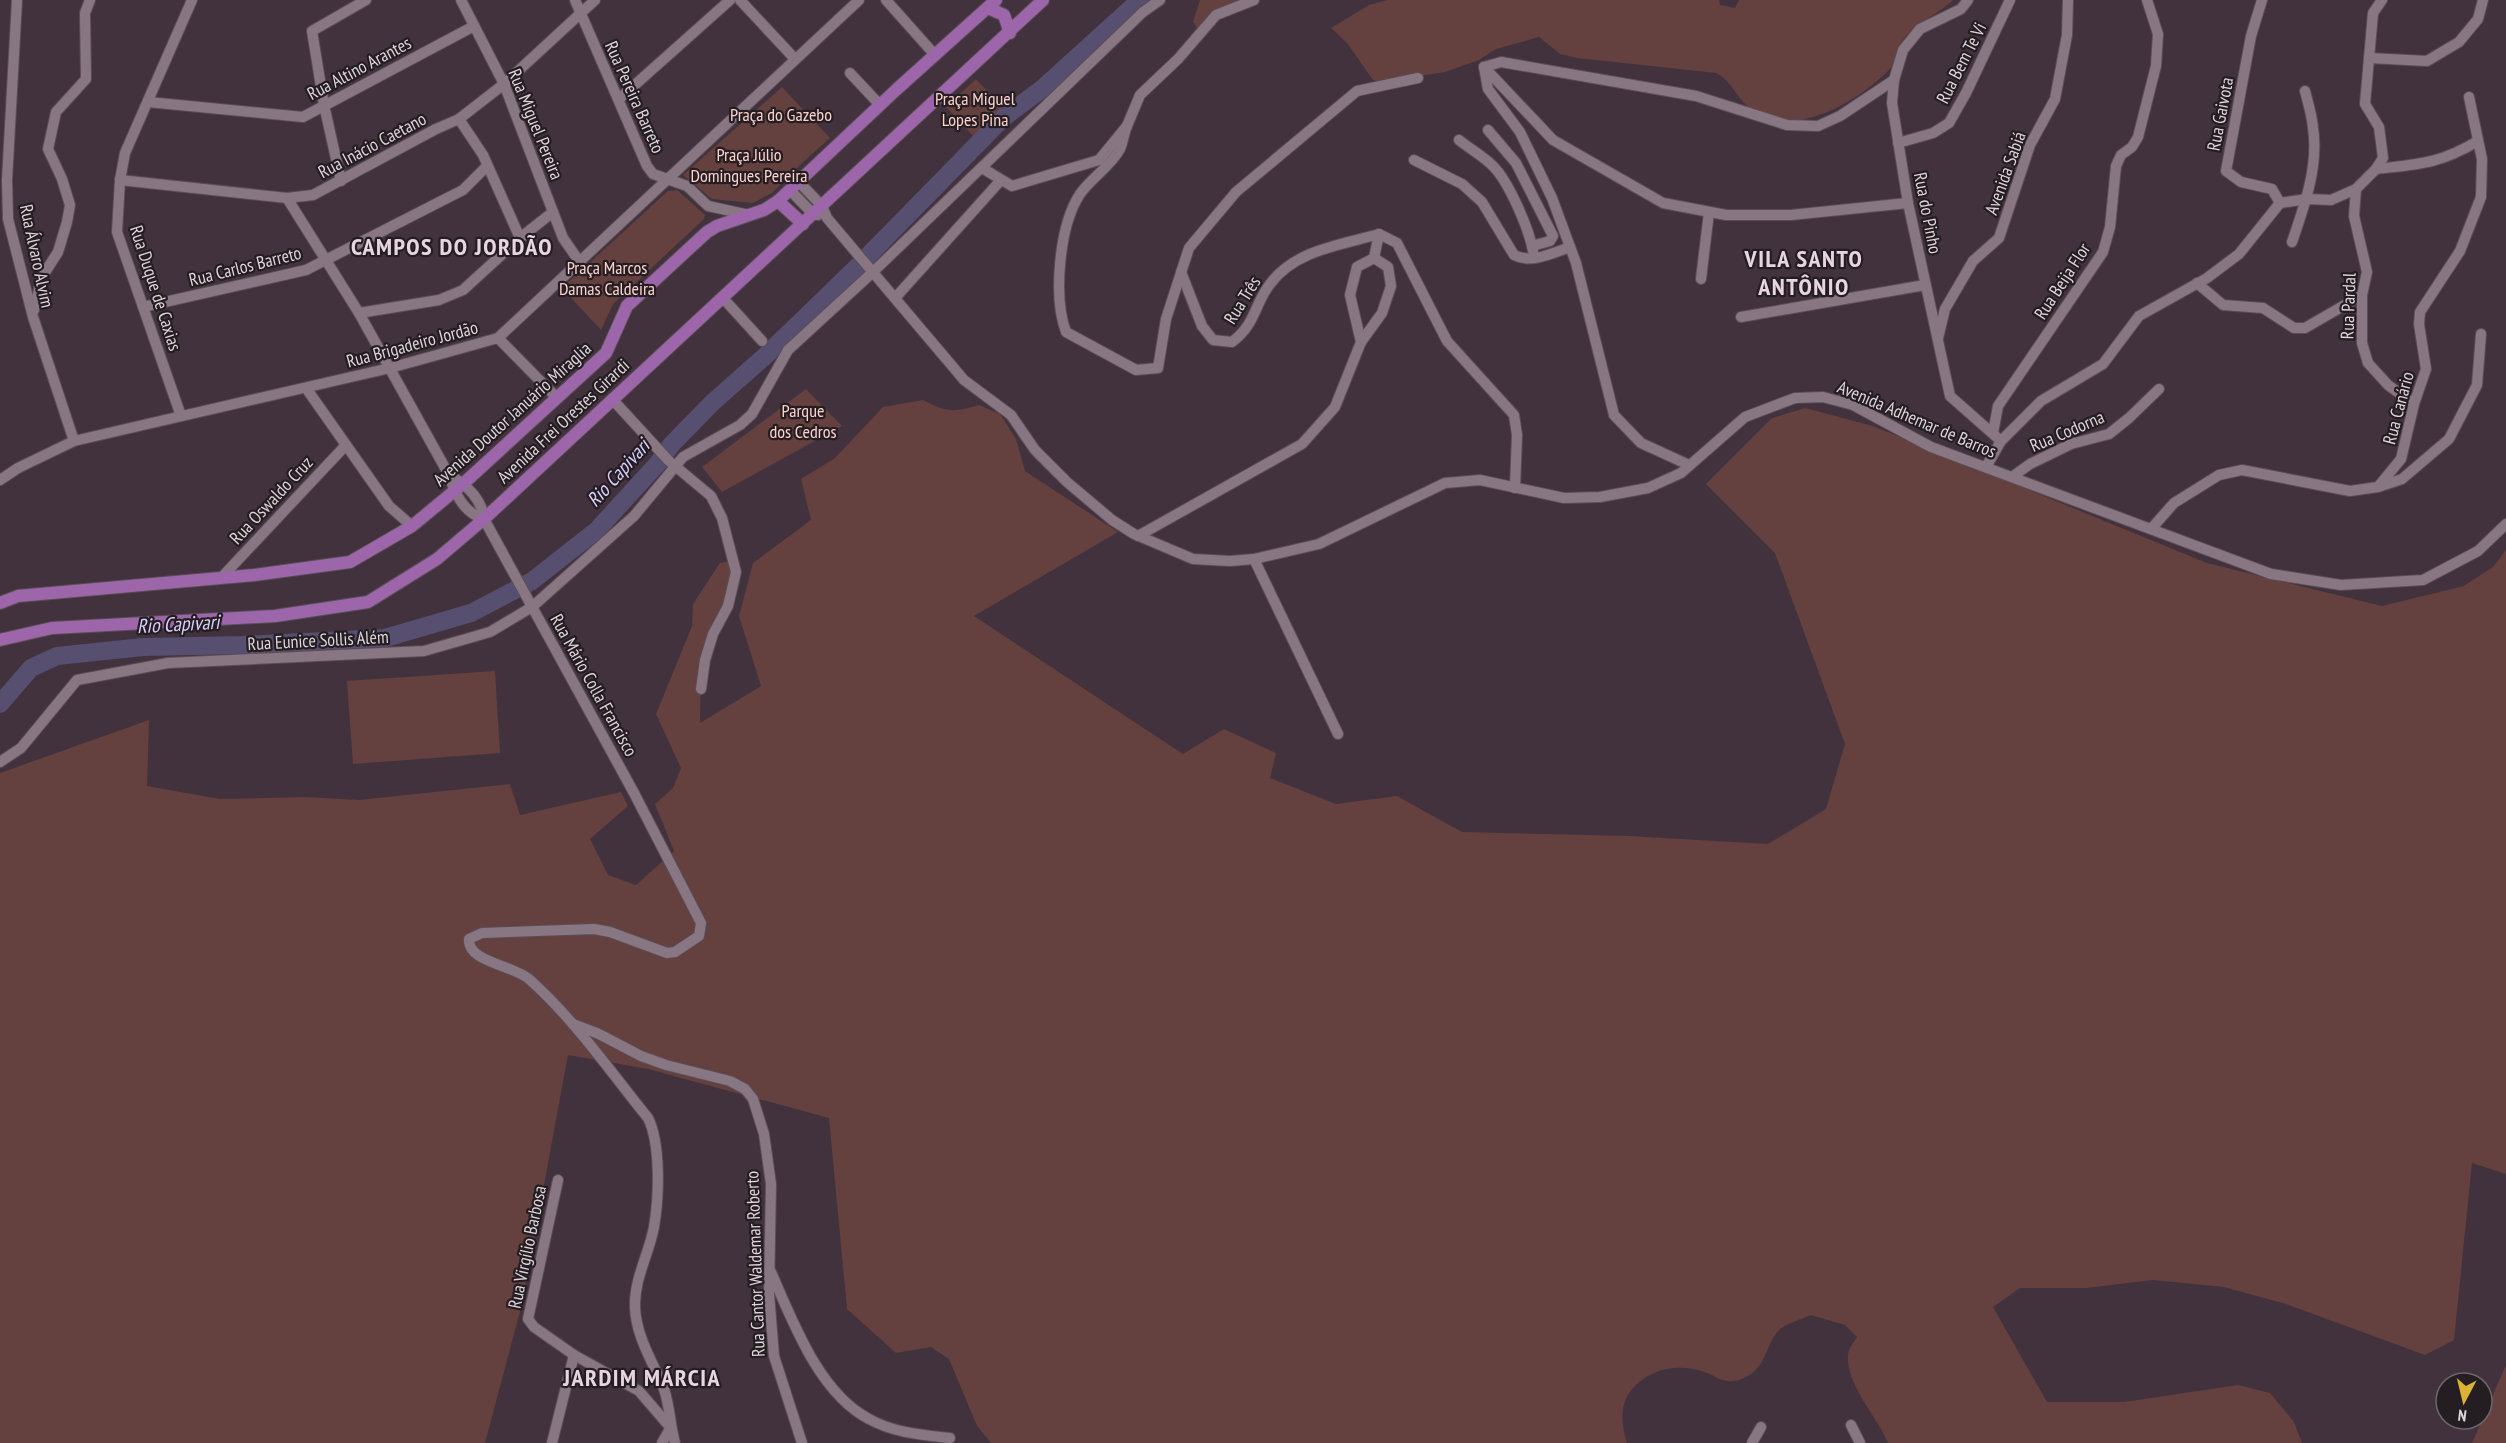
<svg xmlns="http://www.w3.org/2000/svg" width="2506" height="1443" viewBox="0 0 2506 1443" font-family="'PT Sans Narrow',sans-serif">
<rect width="100%" height="100%" fill="#42323d"/>
<!-- green -->
<g fill="#64403e">
<polygon points="1200,0 1243,0 1205,19 1200,32 1193,22"/>
<path d="M 1387,0 L 1719,0 L 1720,5 L 1735,8 L 1739,0 L 1953,0 C 1938,15 1915,22 1903,40 C 1897,49 1897,61 1890,69 C 1867,93 1820,124 1785,120 C 1775,118 1764,114 1754,110 C 1740,105 1732,80 1716,73 L 1577,58 L 1560,54 L 1539,37 L 1496,49 L 1479,60 L 1445,72 L 1382,82 L 1373,80 L 1347,43 L 1331,28 L 1369,5 Z"/>
<polygon points="976,79 1004,109 974,137 946,107"/>
<polygon points="782,87 830,138 802,163 772,193 753,203 712,199 683,175"/>
<polygon points="677,190 705,215 704,219 613,304 601,330 562,288 668,191"/>
<polygon points="806,389 842,426 722,492 702,467"/>
<path d="M 923,400 C 947,412 952,413 979,405 L 1000,414 L 1016,439 L 1025,471 L 1118,532 L 974,616 L 1183,754 L 1224,729 L 1276,753 L 1270,778 L 1336,804 L 1397,796 L 1462,832 L 1628,836 L 1768,844 L 1826,809 L 1845,744 L 1775,553 L 1706,484 L 1772,418 L 1805,408 L 1873,426 L 2207,563 L 2382,606 L 2464,586 L 2493,567 L 2506,550 L 2506,1174 L 2472,1163 L 2454,1340 L 2425,1355 L 2286,1304 L 2224,1287 L 2153,1280 L 2086,1288 L 2020,1288 L 1993,1307 L 2047,1402 L 2124,1402 L 2238,1385 L 2270,1393 L 2294,1422 L 2302,1443 L 1888,1443 C 1877,1416 1845,1384 1848,1354 C 1849,1348 1854,1342 1857,1337 L 1845,1325 L 1811,1315 C 1802,1319 1784,1324 1778,1331 C 1766,1345 1766,1366 1748,1376 C 1725,1388 1721,1377 1701,1371 C 1676,1364 1653,1368 1634,1387 C 1619,1402 1621,1424 1627,1443 L 991,1443 L 977,1426 L 949,1359 L 931,1347 L 896,1353 L 847,1309 L 829,1118 L 648,1069 L 568,1055 L 522,1304 L 485,1443 L 0,1443 L 0,773 L 149,720 L 147,786 L 220,799 L 305,797 L 359,800 L 510,784 L 520,815 L 621,792 L 628,806 L 590,839 L 608,875 L 636,885 L 674,851 L 655,804 L 673,788 L 681,768 L 656,714 L 692,626 L 693,604 L 720,563 L 729,561 L 733,573 L 701,667 L 700,723 L 761,686 L 739,616 L 753,563 L 811,520 L 801,479 L 835,458 L 883,407 Z"/>
<polygon points="495,671 500,753 353,764 347,681"/>
<polygon points="2506,1365 2506,1443 2472,1443"/>
</g>
<g fill="none" stroke-linecap="round" stroke-linejoin="round">
<!-- river -->
<polyline stroke="#574f6f" stroke-width="18" points="0,704 31,668 57,656 143,647 243,645 385,638 471,613 532,581 597,530 659,462 672,444 712,403 764,357 856,268 1003,118 1043,88 1140,0"/>
<defs>
<g id="minor">
<polyline points="17,0 7,180 8,219 33,317 74,441"/>
<polyline points="461,0 504,84 563,238 579,261"/>
<polyline points="575,0 647,166 653,174 687,186 708,206 749,215"/>
<polyline points="740,0 795,59"/>
<polyline points="886,0 935,55"/>
<polyline points="1968,0 1961,9 1920,29 1903,50 1894,80 1892,103 1908,203 1950,396 2001,441"/>
<polyline points="2262,0 2251,36 2226,171 2241,182 2272,189 2280,203"/>
<polyline points="2369,58 2427,61 2459,42 2478,19 2483,0"/>
<polyline points="1484,67 1553,140 1663,203 1726,215 1791,215 1908,203"/>
<polyline points="1484,67 1488,89 1520,132 1552,198 1576,263 1614,415 1641,443 1689,465"/>
<polyline points="1484,67 1501,62 1696,96 1787,125 1818,126 1840,116 1894,80"/>
<polyline points="850,73 880,105"/>
<polyline points="619,99 730,0"/>
<polyline points="148,102 303,117 474,26"/>
<polyline points="459,119 483,155 520,238"/>
<path d="M 1127,126 C 1124,133 1123,142 1120,149 C 1111,166 1091,178 1080,194 C 1059,226 1053,297 1066,332 L 1136,370 L 1158,368 L 1166,319 L 1189,248 L 1236,192 L 1357,91 L 1418,78"/>
<polyline points="1488,130 1516,163 1553,236 1550,241 1532,246"/>
<path d="M 1459,140 C 1470,149 1483,156 1493,166 C 1509,182 1529,229 1533,251"/>
<polyline points="1898,143 1933,133 1949,123 1966,93 2010,0"/>
<path d="M 1414,160 L 1462,184 L 1482,202 L 1514,255 C 1531,264 1553,253 1570,247"/>
<polyline points="982,168 1012,186 1099,160 1127,126 1140,95 1178,59 1216,15 1254,0"/>
<path d="M 2376,169 C 2420,164 2439,164 2478,141"/>
<polyline points="120,180 287,198 313,195 436,129 459,119 504,84 595,0"/>
<polyline points="341,181 324,105 312,31 366,0"/>
<polyline points="799,182 822,206 827,218 964,380 1011,415 1035,450 1067,482 1112,520 1134,534 1193,559 1230,561 1254,559 1319,544 1445,483 1480,480 1564,498 1600,497 1648,488 1681,473 1745,417 1795,398 1823,397 1853,405 1931,447 2271,574 2341,585 2423,580 2478,551 2506,524"/>
<polyline points="2356,189 2354,216 2367,272 2362,295 2362,343 2368,363 2388,385 2414,404"/>
<polyline points="790,190 813,214 818,215"/>
<path d="M 287,198 L 359,313 L 449,475 C 455,494 464,513 484,519"/>
<polyline points="2280,203 2307,199 2331,200 2356,189 2376,169 2383,158 2379,127 2365,104 2373,13 2382,0"/>
<path d="M 2292,242 C 2304,207 2319,166 2313,128 C 2312,115 2308,103 2305,91"/>
<path d="M 1181,272 L 1202,326 L 1213,340 L 1232,342 C 1256,324 1254,305 1270,284 C 1295,250 1341,245 1379,234 L 1397,243 L 1447,341 L 1514,415 L 1517,435 L 1515,488"/>
<polyline points="1701,279 1709,212"/>
<polyline points="2197,283 2223,305 2263,308 2294,328 2305,328 2362,295"/>
<polyline points="722,297 762,341"/>
<polyline points="896,297 1001,180"/>
<polyline points="143,307 306,270 463,190 487,166"/>
<polyline points="34,310 42,277 58,252 67,222 70,205 62,179 48,149 56,112 86,79 85,13 90,0"/>
<polyline points="359,313 439,300 463,290 520,238 553,212"/>
<polyline points="1741,317 1925,285"/>
<polyline points="498,338 557,398"/>
<polyline points="1938,338 1945,309 1973,261 1999,238 2030,145 2055,99 2067,35 2068,0"/>
<polyline points="1361,342 1350,295 1357,267 1374,258 1379,234"/>
<polyline points="306,388 389,506 412,526"/>
<polyline points="612,399 669,461 711,496 722,518 736,572 728,606 713,634 705,660 701,689"/>
<polyline points="181,416 117,232 120,180 125,153 192,0"/>
<polyline points="1993,433 1998,406 2103,252 2110,227 2116,166 2121,155 2132,147 2138,137 2156,66 2158,34 2147,0"/>
<polyline points="1986,467 2001,441 2041,401 2103,364 2139,316 2207,278 2239,254 2280,203"/>
<path d="M 449,475 C 466,484 482,499 484,519 L 634,793 L 701,923 L 699,936 L 675,952 L 667,953 L 610,932 L 594,929 L 482,933 L 469,939 C 467,962 513,965 529,979 C 574,1019 610,1071 648,1118 C 661,1144 659,1198 654,1227 C 649,1254 634,1279 635,1307 C 636,1337 653,1362 664,1389 C 670,1407 670,1425 675,1443"/>
<polyline points="2012,477 2030,464 2071,444 2109,434 2129,418 2159,389"/>
<polyline points="0,480 18,468 74,441 390,368 498,338 859,0"/>
<polyline points="2378,487 2402,479 2449,439 2477,385 2481,334"/>
<polyline points="2151,529 2174,503 2219,475 2242,470 2350,491 2378,487 2401,459 2414,404 2426,369 2419,324 2420,312 2460,251 2481,197 2482,159 2469,97"/>
<polyline points="1138,536 1302,444 1335,407 1361,342 1382,313 1391,286 1388,267 1374,258"/>
<polyline points="1254,559 1338,734"/>
<polyline points="221,578 346,445"/>
<polyline points="0,762 21,748 77,680 168,663 424,651 490,632 532,607 634,516 683,457 740,425 752,414 788,350 874,271 1143,12 1160,0"/>
<polyline points="573,1024 599,1034 641,1056 666,1065 730,1081 745,1089 753,1099 764,1134 771,1184 769,1294 774,1356 802,1443"/>
<polyline points="558,1180 528,1319 534,1327 574,1355 639,1391 670,1427"/>
<path d="M 771,1272 C 793,1322 819,1393 869,1419 C 894,1433 923,1435 950,1438"/>
<polyline points="1851,1425 1860,1443"/>
<polyline points="552,1443 574,1355"/>
<polyline points="662,1443 671,1427"/>
<polyline points="1752,1443 1761,1427"/>
</g>
<g id="major">
<polyline points="988,8 1004,15 1010,33"/>
<polyline points="778,201 803,224"/>
<polyline points="0,603 18,596 254,575 350,562 412,526 464,483 606,353 627,306 707,232 717,226 764,210 778,201 897,89 996,0"/>
<polyline points="0,640 52,628 275,616 368,602 437,559 484,519 1043,0"/>
</g>
</defs>
<!-- minor casing -->
<use href="#minor" stroke="#5b4e57" stroke-width="12"/>
<!-- major casing -->
<use href="#major" stroke="#5b4e57" stroke-width="14"/>
<!-- minor -->
<use href="#minor" stroke="#887782" stroke-width="10"/>
<!-- major -->
<use href="#major" stroke="#9d66ab" stroke-width="12"/>
</g>
<g text-anchor="middle" dominant-baseline="central" stroke-width="4.5" stroke-linejoin="round" paint-order="stroke">
<!-- street labels -->
<g font-size="18" fill="#ded4db" stroke="#241d21">
<text transform="translate(1961 63) rotate(-63)">Rua Bem Te Vi</text>
<text transform="translate(359 68) rotate(-28)">Rua Altino Arantes</text>
<text transform="translate(635 97) rotate(66)">Rua Pereira Barreto</text>
<text transform="translate(2220 114) rotate(-79)">Rua Gaivota</text>
<text transform="translate(536 124) rotate(68)">Rua Miguel Pereira</text>
<text transform="translate(372 145) rotate(-28)">Rua Inácio Caetano</text>
<text transform="translate(2005 173) rotate(-70)">Avenida Sabiá</text>
<text transform="translate(1928 213) rotate(79)">Rua do Pinho</text>
<text transform="translate(37 256) rotate(78)">Rua Álvaro Alvim</text>
<text transform="translate(245 266) rotate(-14)">Rua Carlos Barreto</text>
<text transform="translate(2062 281) rotate(-57)">Rua Beija Flor</text>
<text transform="translate(156 288) rotate(72)">Rua Duque de Caxias</text>
<text transform="translate(1242 300) rotate(-58)">Rua Três</text>
<text transform="translate(2348 306) rotate(-88)">Rua Pardal</text>
<text transform="translate(412 344) rotate(-15)">Rua Brigadeiro Jordão</text>
<text transform="translate(2398 408) rotate(-75)">Rua Canário</text>
<text transform="translate(512 414) rotate(-42)">Avenida Doutor Januário Miraglia</text>
<text transform="translate(1917 419) rotate(23)">Avenida Adhemar de Barros</text>
<text transform="translate(563 421) rotate(-43)">Avenida Frei Orestes Girardi</text>
<text transform="translate(2067 431) rotate(-23)">Rua Codorna</text>
<text transform="translate(271 500) rotate(-47)">Rua Oswaldo Cruz</text>
<text transform="translate(318 640) rotate(-3)">Rua Eunice Sollis Além</text>
<text transform="translate(594 685) rotate(61)">Rua Mário Colla Francisco</text>
<text transform="translate(527 1247) rotate(-78)">Rua Virgílio Barbosa</text>
<text transform="translate(755 1264) rotate(-92)">Rua Cantor Waldemar Roberto</text>
</g>
<!-- park labels -->
<g font-size="18" fill="#fdd1ce" stroke="#241d21">
<text x="975" y="98">Praça Miguel<tspan x="975" dy="21">Lopes Pina</tspan></text>
<text x="781" y="114">Praça do Gazebo</text>
<text x="749" y="154">Praça Júlio<tspan x="749" dy="21">Domingues Pereira</tspan></text>
<text x="607" y="267">Praça Marcos<tspan x="607" dy="21">Damas Caldeira</tspan></text>
<text x="803" y="410">Parque<tspan x="803" dy="21">dos Cedros</tspan></text>
</g>
<!-- water labels -->
<g font-size="20" font-style="italic" fill="#d9cfff" stroke="#241d21">
<text transform="translate(618 473) rotate(-48)">Rio Capivari</text>
<text transform="translate(178 624) rotate(-3)">Rio Capivari</text>
</g>
<!-- district labels -->
<g font-size="24" font-weight="bold" letter-spacing="1.5" fill="#e9d5e2" stroke="#241d21">
<text x="452" y="246">CAMPOS DO JORDÃO</text>
<text x="1804" y="258">VILA SANTO<tspan x="1804" dy="28">ANTÔNIO</tspan></text>
<text x="642" y="1377">JARDIM MÁRCIA</text>
</g>
</g>
<!-- north arrow -->
<g transform="translate(2464 1401) rotate(187)"><circle r="28" fill="#241d21" stroke="#6e666b" stroke-width="1.5"/>
<path d="M0-4.5L10 22L0 15L-10 22Z" fill="#dcb233"/>
<text y="-9" font-size="16" font-weight="bold" text-anchor="middle" fill="#ded4db">N</text>
</g>
</svg>
